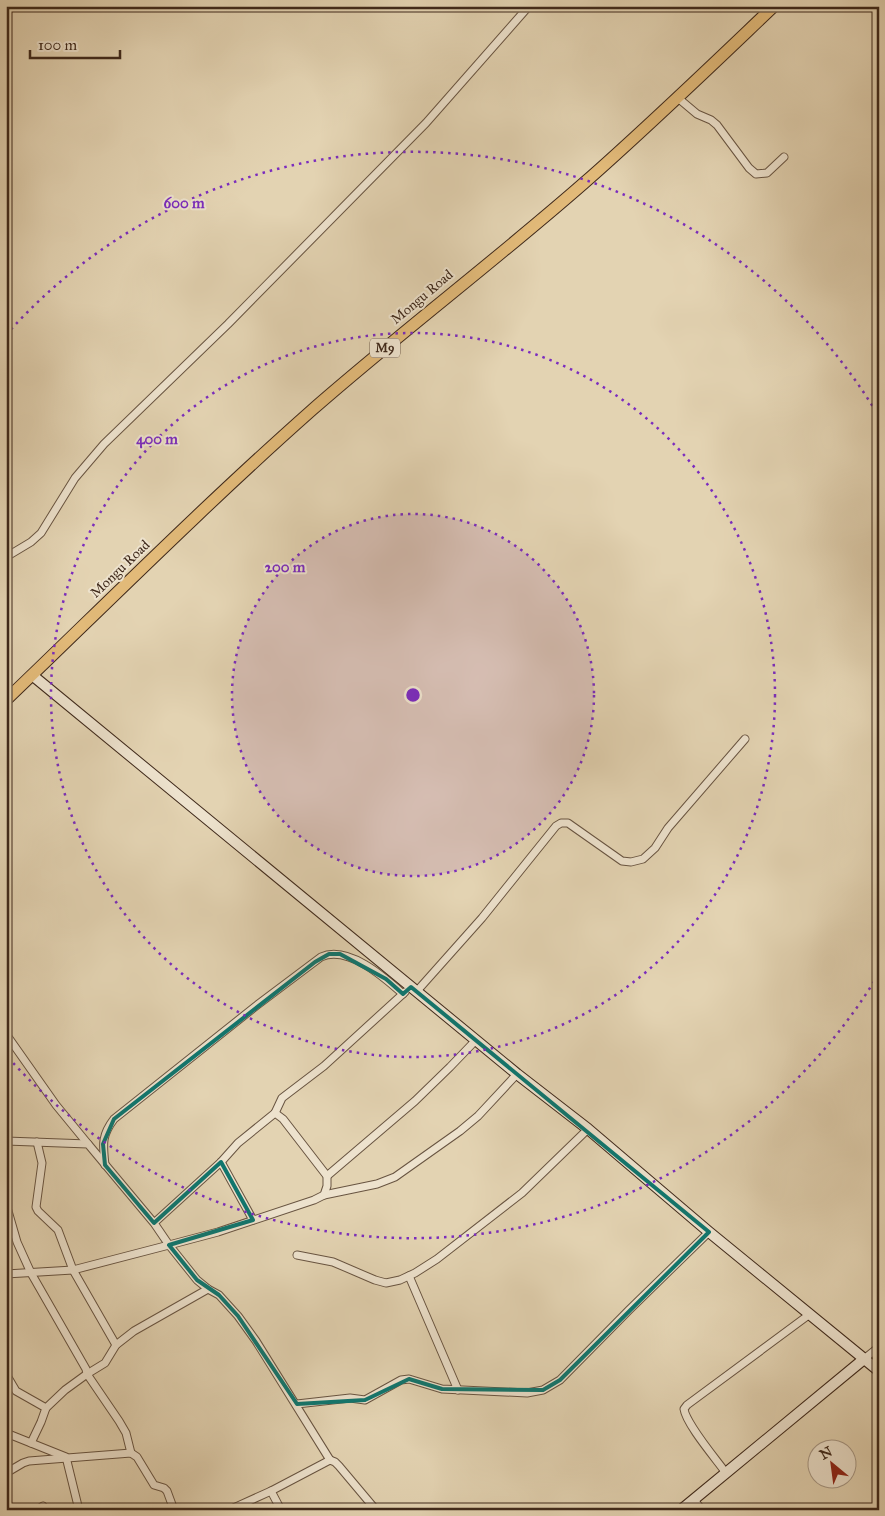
<svg xmlns="http://www.w3.org/2000/svg" width="885" height="1516" viewBox="0 0 885 1516" font-family="'IM FELL Great Primer',serif">
<rect width="100%" height="100%" fill="#e3d3b2"/>
<filter id="stains"><feTurbulence type="fractalNoise" baseFrequency=".004" numOctaves="4"/><feColorMatrix values="0 0 0 0 .2 0 0 0 0 .09 0 0 0 0 .02 0 0 0 .5 -.17"/></filter>
<radialGradient id="worn" r=".72"><stop offset=".6" stop-color="#630" stop-opacity="0"/><stop offset="1" stop-color="#630" stop-opacity=".3"/></radialGradient>
<g fill="none" stroke-linecap="round" stroke-linejoin="round">
<defs>
<g id="street">
<polyline points="6,12 14,6"/>
<polyline points="678,98 697,114 711,120 717,125 749,168 756,174 767,173 784,157"/>
<polyline points="6,557 31,542 41,533 75,478 104,444 228,324 426,123 529,6"/>
<polyline points="417,991 482,918 556,826 561,823 568,823 622,861 631,862 643,859 655,848 668,828 745,739"/>
<polyline points="6,1034 56,1105 88,1144"/>
<polyline points="275,1113 282,1098 324,1066 405,992"/>
<polyline points="6,1141 88,1144 154,1223 169,1245 218,1232 314,1200 324,1195 327,1186 327,1176 283,1119 275,1113 238,1143 221,1162 154,1223"/>
<polyline points="37,1142 42,1163 36,1207 38,1211 58,1230 73,1270 116,1345"/>
<polyline points="221,1162 253,1220"/>
<path d="M 105,1165 C 103,1145 101,1136 114,1119 L 256,1006 L 321,957 C 348,945 384,977 403,994"/>
<polyline points="327,1176 415,1101 450,1067 476,1040"/>
<polyline points="324,1195 377,1184 395,1177 460,1131 478,1116 517,1074"/>
<polyline points="6,1204 17,1242 31,1273 86,1369 87,1374 65,1390 46,1408"/>
<polyline points="297,1255 333,1262 375,1280 386,1283 400,1280 415,1273 437,1259 522,1193 588,1129"/>
<polyline points="6,1274 73,1270 169,1245 197,1280 208,1289 219,1295 238,1316 256,1341 330,1460"/>
<polyline points="409,1276 458,1390"/>
<polyline points="864,1359 879,1347"/>
<polyline points="6,1374 16,1391 46,1408 41,1422 31,1443"/>
<polyline points="297,1404 350,1398 365,1400 401,1380 409,1379 442,1389 527,1393 543,1390 560,1380 629,1310 709,1232"/>
<polyline points="6,1433 66,1457 79,1510"/>
<polyline points="131,1453 126,1433 119,1421 87,1374 105,1363 116,1345 134,1331 208,1289"/>
<polyline points="6,1473 23,1463 29,1461 131,1453 137,1457 154,1485 164,1488 167,1491 174,1510"/>
<path d="M 726,1473 C 716,1459 686,1424 684,1409 L 687,1405 L 810,1314"/>
<polyline points="271,1491 281,1510"/>
<polyline points="694,1500 702,1510"/>
<polyline points="37,1510 43,1506"/>
<polyline points="229,1510 271,1491 330,1460 335,1462 339,1466 376,1510"/>
</g>
<g id="secondary">
<polyline points="32,675 517,1074 588,1129 709,1232 879,1371"/>
<polyline points="681,1510 864,1359"/>
</g>
<path id="primary" d="M 6,700 C 107,603 207,503 312,410 C 401,332 495,261 584,183 C 649,126 711,66 774,6"/>
</defs>
<!-- street casing -->
<use href="#street" stroke="#685441" stroke-width="9"/>
<!-- secondary casing -->
<use href="#secondary" stroke="#3f291b" stroke-width="12"/>
<!-- primary casing -->
<use href="#primary" stroke="#3f291b" stroke-width="13"/>
<!-- street -->
<use href="#street" stroke="#ede2cd" stroke-width="7"/>
<!-- secondary -->
<use href="#secondary" stroke="#ede2cd" stroke-width="10"/>
<!-- primary -->
<use href="#primary" stroke="#e2ba79" stroke-width="11"/>
</g>
<!-- marked area -->
<path fill="none" stroke="#0f766e" stroke-width="4" stroke-linejoin="round" d="M 329,954 L 340,954 L 386,979 L 403,994 L 411,987 L 709,1232 L 560,1380 L 543,1390 L 442,1389 L 409,1379 L 365,1400 L 297,1404 L 238,1316 L 219,1295 L 197,1280 L 169,1245 L 253,1220 L 221,1162 L 154,1223 L 105,1165 L 103,1144 L 114,1119 L 315,962 Z"/>
<!-- distance rings -->
<circle cx="413" cy="695" r="181" fill="#7b2cbf" fill-opacity=".12"/>
<g fill="none" stroke="#7b2cbf" stroke-width="2.5" stroke-dasharray="2.5 5">
<circle cx="413" cy="695" r="181"/>
<circle cx="413" cy="695" r="362"/>
<path d="M878 975A543 543 0 0 1 6 1055M6 335A543 543 0 0 1 878 415"/>
</g>
<g text-anchor="middle" dominant-baseline="central" stroke-width="4" stroke-linejoin="round" paint-order="stroke">
<!-- shield labels -->
<rect fill="#ede2cd" stroke="#736050" stroke-width="1" x="370" y="338.5" width="30" height="19" rx="4"/>
<g font-size="12" font-weight="bold" fill="#3f291b">
<text x="385" y="348">M9</text>
</g>
<!-- street labels -->
<g font-size="14" fill="#3f291b" stroke="#ede2cd">
<text transform="translate(422 297) rotate(-40)">Mongu Road</text>
<text transform="translate(120 569) rotate(-44)">Mongu Road</text>
</g>
</g>
<circle cx="413" cy="695" r="8" fill="#7b2cbf" stroke="#ede2cd" stroke-width="2.5"/>
<g font-size="15" text-anchor="middle" font-weight="bold" fill="#7b2cbf" stroke="#ede2cd" stroke-width="4" stroke-linejoin="round" paint-order="stroke">
<text x="184" y="208">600 m</text>
<text x="157" y="444">400 m</text>
<text x="285" y="572">200 m</text>
</g>
<!-- margin -->
<rect width="885" height="1516" fill="none" stroke="#e3d3b2" stroke-width="25"/>
<rect x="8" y="8" width="870" height="1501" fill="none" stroke="#3f291b" stroke-width="2.5"/>
<rect x="12" y="12" width="860" height="1491" fill="none" stroke="#3f291b"/>
<!-- north arrow -->
<g transform="translate(832 1464) rotate(331)"><circle r="24" fill="#ede2cd" stroke="#a79886"/>
<path d="M0-4L9 19L0 12L-9 19Z" fill="#8f2418"/>
<text y="-8" font-size="14" font-weight="bold" text-anchor="middle" fill="#3f291b">N</text>
</g>
<!-- scale -->
<path d="M30 50v8h90v-8" fill="none" stroke="#3f291b" stroke-width="2.5"/>
<text x="38" y="50" font-size="15" fill="#3f291b" stroke="#ede2cd" stroke-width="4" paint-order="stroke">100 m</text>
<rect width="100%" height="100%" filter="url(#stains)"/>
<rect width="100%" height="100%" fill="url(#worn)"/>
</svg>
